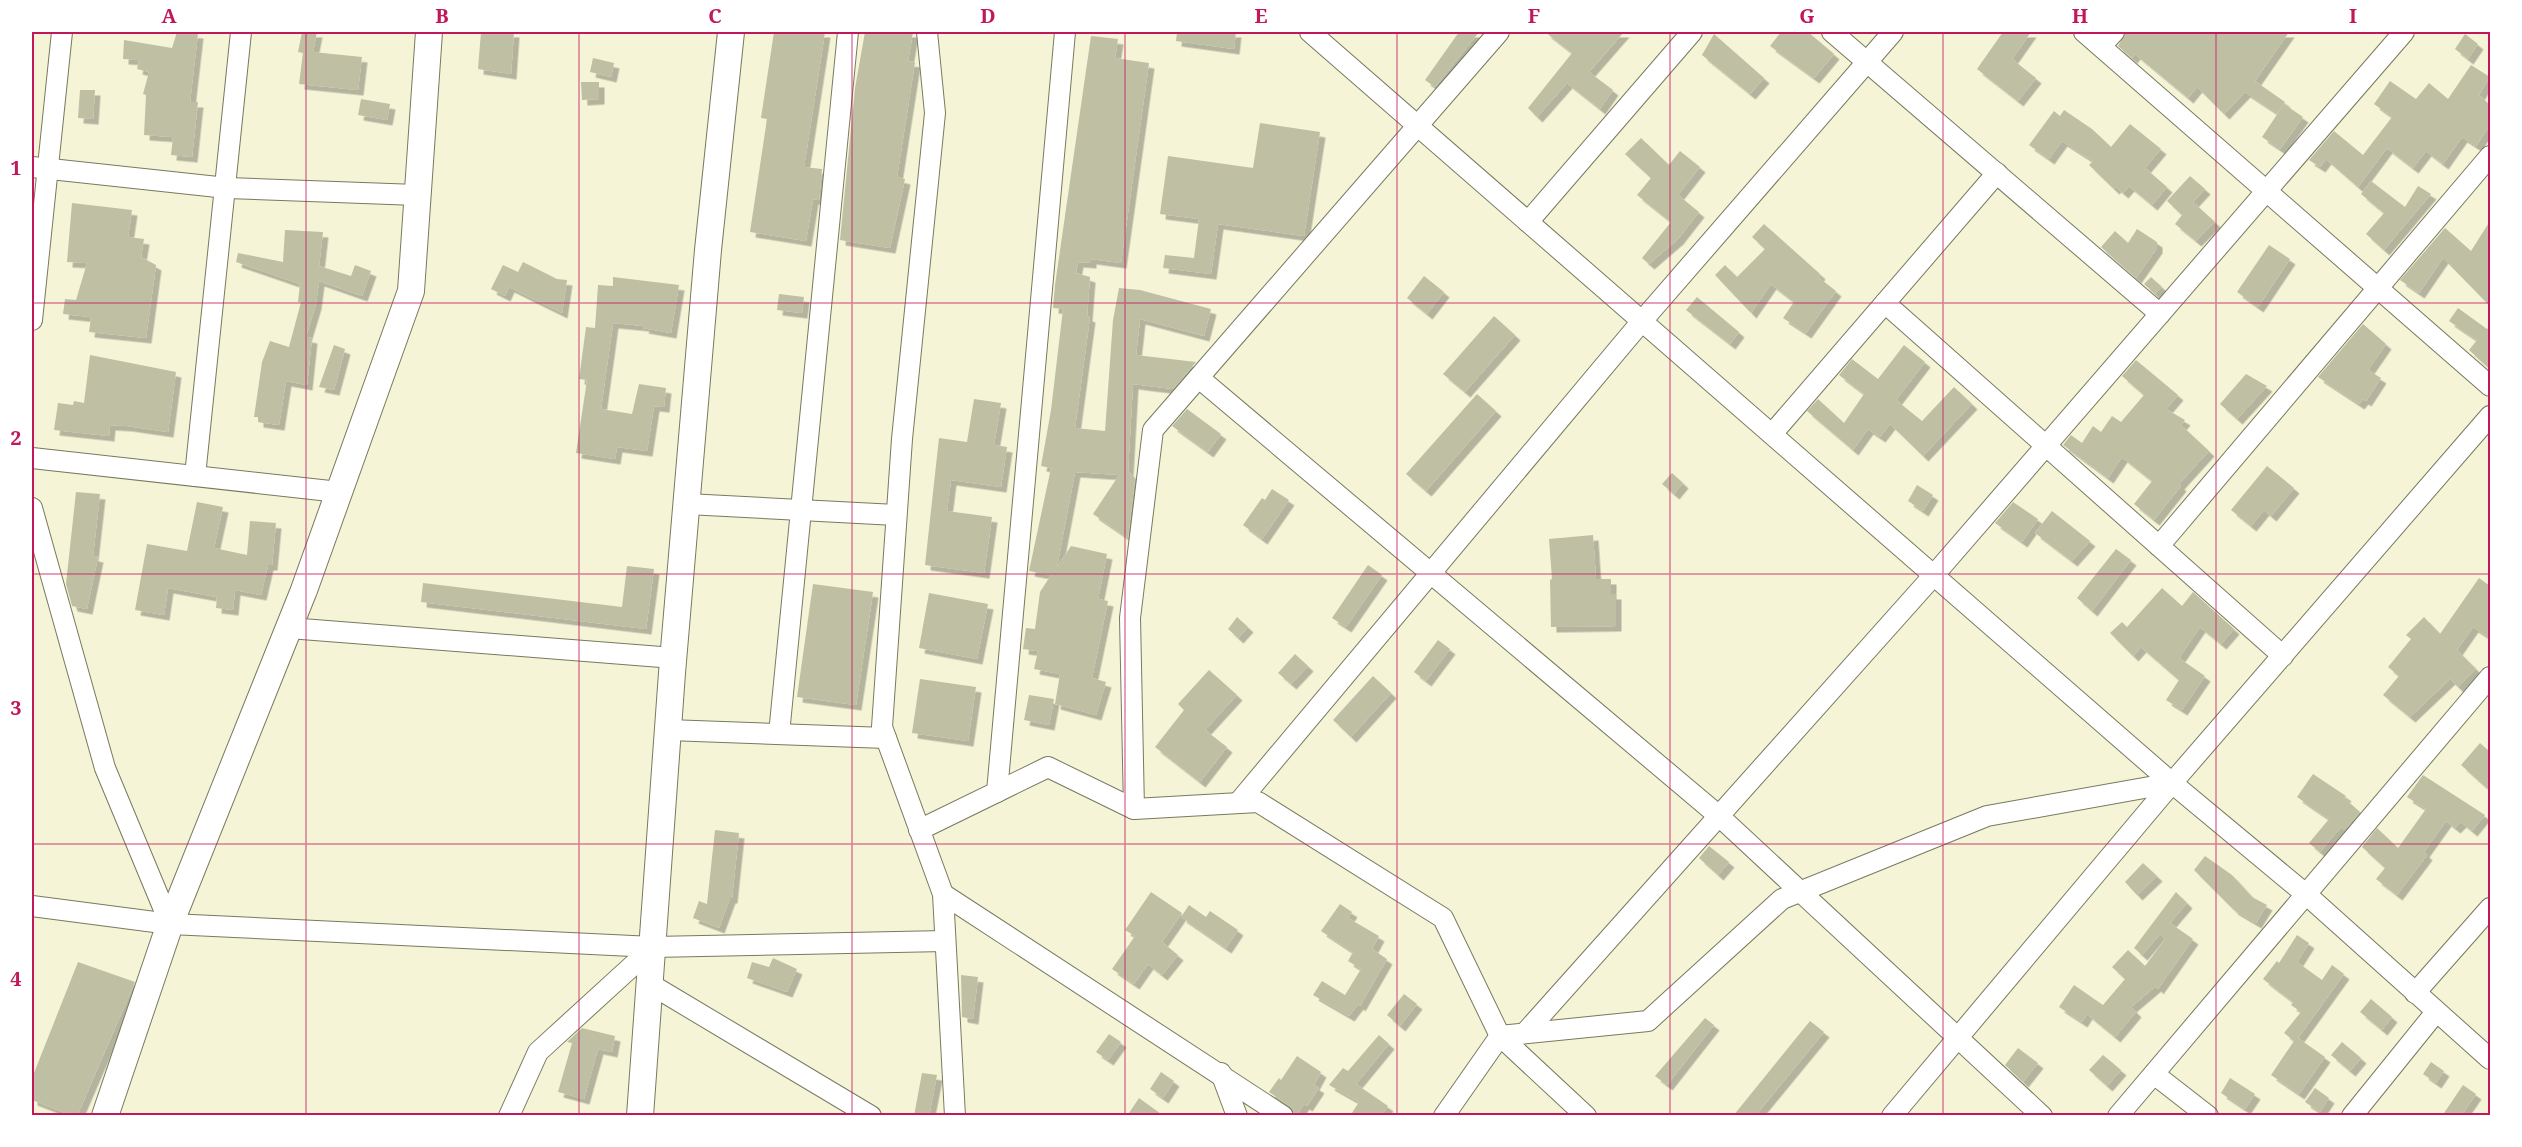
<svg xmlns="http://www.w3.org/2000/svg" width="2522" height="1147" viewBox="0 0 2522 1147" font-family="'Noto Serif',serif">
<defs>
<filter id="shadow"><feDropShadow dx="5.5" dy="5.5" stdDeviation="0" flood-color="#0004"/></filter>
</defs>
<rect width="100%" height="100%" fill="#f5f4d7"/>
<!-- building -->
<g fill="#bfbfa3" filter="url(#shadow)">
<polygon points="177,32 198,33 190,102 198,102 192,157 171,155 173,137 144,135 146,95 143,94 149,72 137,69 139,60 123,59 124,40 172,48"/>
<polygon points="302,32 317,32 313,52 362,57 358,90 299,84 303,53 298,52"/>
<polygon points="481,32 514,32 511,74 478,69"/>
<polygon points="774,32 825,32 804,167 822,169 819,200 813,199 806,241 750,232 767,119 761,118"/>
<polygon points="865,32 913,32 908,61 915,62 897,177 905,179 890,248 840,240 855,88"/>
<polygon points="1177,32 1236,32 1234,49 1176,41"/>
<polygon points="1459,32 1479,32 1435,87 1425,80"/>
<polygon points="1545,32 1624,32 1589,72 1613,90 1600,109 1567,83 1537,117 1528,108 1572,53"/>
<polygon points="1781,32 1808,32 1834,54 1814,78 1770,46"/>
<polygon points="2003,32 2031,32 2012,59 2036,78 2018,101 1977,69"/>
<polygon points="2126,32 2289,32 2255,81 2285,102 2277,113 2245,92 2224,114 2197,87 2188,98 2135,54 2132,58 2118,46"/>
<polygon points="1714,34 1764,78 1750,94 1702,55"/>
<polygon points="2465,34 2478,44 2468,59 2455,49"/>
<polygon points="1091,36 1118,39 1115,58 1149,63 1121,263 1091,259 1091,263 1078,262 1076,273 1090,277 1087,316 1090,317 1075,428 1105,431 1113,320 1119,288 1140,290 1211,309 1204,336 1140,319 1136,355 1196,362 1173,389 1133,384 1128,471 1135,478 1128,538 1093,514 1119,475 1075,472 1057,567 1071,546 1107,554 1098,599 1108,601 1092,678 1106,682 1096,715 1055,704 1060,674 1034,669 1038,651 1023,649 1026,628 1035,629 1040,592 1051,575 1029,571 1051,468 1041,466 1051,410 1063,309 1053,308 1055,285"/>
<polygon points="593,58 614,63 611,77 590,72"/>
<polygon points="2471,65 2490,77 2479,95 2490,105 2490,125 2476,146 2462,137 2443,164 2426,151 2413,168 2387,148 2358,187 2326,159 2320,167 2309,160 2334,131 2363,155 2392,117 2374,104 2390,81 2416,99 2429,83 2448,99"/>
<polygon points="581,82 599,82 599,99 582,100"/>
<polygon points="80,90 95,90 93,119 78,118"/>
<polygon points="361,99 390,104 387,120 358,115"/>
<polygon points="2284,104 2303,117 2280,149 2262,137"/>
<polygon points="2064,110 2092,129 2111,147 2130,124 2161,149 2145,168 2167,187 2152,205 2129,186 2123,193 2116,187 2114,189 2089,165 2093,161 2062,141 2049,159 2029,145 2054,111 2060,116"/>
<polygon points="1260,123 1320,132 1304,236 1218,224 1211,274 1163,268 1165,255 1194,258 1199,219 1160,214 1168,156 1253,168"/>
<polygon points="1641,138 1669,165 1680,151 1700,167 1678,195 1699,212 1678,239 1649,264 1642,258 1671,222 1637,195 1651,178 1625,154"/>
<polygon points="2190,176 2205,189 2193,202 2215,222 2196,241 2175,224 2182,215 2167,201"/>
<polygon points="2371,181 2405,207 2418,186 2431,194 2384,250 2366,234 2384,213 2361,194"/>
<polygon points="72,203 132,210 128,237 144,239 141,257 156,265 146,338 89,332 91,317 63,314 65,299 76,300 87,263 67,262"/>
<polygon points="2490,221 2490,306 2443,258 2419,293 2400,280 2445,228 2471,251"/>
<polygon points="1764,224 1820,274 1818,277 1836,291 1806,333 1783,318 1794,302 1771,284 1751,313 1715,275 1725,265 1737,277 1765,249 1752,237"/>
<polygon points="2137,229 2157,242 2157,248 2136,278 2101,247 2115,231 2128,243"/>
<polygon points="285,230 323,232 319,266 351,276 355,265 371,271 362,296 319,281 316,304 306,337 312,338 307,385 286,381 279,425 258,422 258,417 254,417 262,362 270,341 289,347 301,302 298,302 300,284 236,262 238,253 283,262"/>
<polygon points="2269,245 2290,259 2258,307 2237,292"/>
<polygon points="523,262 557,279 567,280 562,313 509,287 505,296 491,289 503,265 518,272"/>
<polygon points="1424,276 1444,292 1427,314 1407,298"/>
<polygon points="613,277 679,285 671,333 643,328 644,326 613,323 601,409 632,414 639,384 666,388 664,407 654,406 647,451 617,447 615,459 576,453 587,380 579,379 586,327 595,328 598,285 613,286"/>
<polygon points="2151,277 2162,287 2155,294 2144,284"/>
<polygon points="779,294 804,297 802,313 777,310"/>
<polygon points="1697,297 1739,332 1730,344 1686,310"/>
<polygon points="2458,308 2487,329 2490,326 2490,369 2469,350 2477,340 2449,321"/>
<polygon points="1494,316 1515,335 1465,392 1443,374"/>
<polygon points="2363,324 2386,344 2368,370 2381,378 2366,401 2363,399 2359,404 2318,377"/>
<polygon points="334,345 345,349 334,390 319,387"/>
<polygon points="1904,345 1925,362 1896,400 1922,421 1954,387 1972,404 1923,456 1890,424 1880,437 1868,429 1853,450 1807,411 1818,399 1844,423 1864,394 1839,375 1852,359 1878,379"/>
<polygon points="90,355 176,372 168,432 127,426 110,425 109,436 54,430 58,403 73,405 74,401 84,403"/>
<polygon points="2136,360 2178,395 2166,409 2185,420 2181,425 2209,451 2179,484 2181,486 2154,520 2134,504 2152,481 2122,457 2108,478 2063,445 2071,435 2082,443 2093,426 2101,432 2112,416 2121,422 2144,395 2122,376"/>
<polygon points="2246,374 2267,386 2237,419 2220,404"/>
<polygon points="1477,394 1496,411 1426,491 1406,474"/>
<polygon points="974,399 1001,403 994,445 1007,447 1001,487 951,480 947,511 992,517 984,573 925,565 939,438 967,442"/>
<polygon points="1187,409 1221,434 1208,452 1172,426"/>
<polygon points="2267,466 2294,488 2271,516 2264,510 2251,526 2231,510"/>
<polygon points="1672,473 1683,483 1674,494 1662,484"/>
<polygon points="1917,485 1933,495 1923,511 1908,501"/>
<polygon points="1272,489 1289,500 1262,539 1243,525 1262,498 1265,500"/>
<polygon points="76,492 100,494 93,556 98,557 87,609 72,606 66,584"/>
<polygon points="197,502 223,507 214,548 247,555 250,521 276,523 272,565 268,565 261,595 235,590 233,610 216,608 217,597 168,588 164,615 135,610 147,544 187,551"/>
<polygon points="2013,502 2038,519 2022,542 1995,523"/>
<polygon points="2052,511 2090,541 2072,561 2035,533"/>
<polygon points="1593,535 1596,579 1611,579 1611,594 1616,594 1616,626 1551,627 1550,580 1552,579 1549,539"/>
<polygon points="2116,549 2131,560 2092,611 2077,598"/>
<polygon points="1368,565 1382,575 1346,627 1332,618"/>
<polygon points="627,566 654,569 646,629 421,602 423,583 622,607"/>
<polygon points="2479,578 2490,586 2490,638 2473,627 2457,650 2476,669 2458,687 2450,679 2410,717 2383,695 2399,676 2388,667 2411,639 2406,635 2424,617 2440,634"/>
<polygon points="813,584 873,592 856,705 797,697"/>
<polygon points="2162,588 2182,606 2193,592 2234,629 2221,644 2200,627 2179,658 2205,676 2182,710 2166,700 2179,680 2141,647 2133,656 2110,633 2122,622 2127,627"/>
<polygon points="929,593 988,604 977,659 919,648"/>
<polygon points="1237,617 1248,627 1238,638 1228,629"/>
<polygon points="1438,640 1450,649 1426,681 1414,672"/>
<polygon points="1295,654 1308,666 1291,684 1278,673"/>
<polygon points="1209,670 1237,695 1205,730 1227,747 1200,782 1155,747 1184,710 1178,704"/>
<polygon points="1373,676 1391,693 1351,737 1333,720"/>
<polygon points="920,679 976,687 968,741 912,733"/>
<polygon points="1029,695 1054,699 1049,725 1024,720"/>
<polygon points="2480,743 2490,752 2490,791 2461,765"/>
<polygon points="2313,774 2346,796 2344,798 2360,812 2344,830 2341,827 2320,852 2309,843 2329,819 2297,797"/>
<polygon points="2423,775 2485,815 2472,831 2461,822 2455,828 2446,821 2424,852 2427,855 2397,895 2376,879 2385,868 2362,847 2377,828 2398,848 2426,809 2407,797"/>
<polygon points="715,830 739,833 732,898 730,898 719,928 693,918 699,901 707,904"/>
<polygon points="1709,846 1729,862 1718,875 1699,858"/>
<polygon points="2205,856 2232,875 2252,897 2267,905 2256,923 2234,910 2194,870"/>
<polygon points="2143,863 2157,876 2137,895 2125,882"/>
<polygon points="1151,892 1182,913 1162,942 1178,955 1162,975 1148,964 1134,984 1112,969 1135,936 1125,930"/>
<polygon points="2176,892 2187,903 2170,923 2193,939 2158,989 2156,986 2131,1007 2136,1012 2115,1037 2087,1014 2082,1022 2059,1007 2074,985 2103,1005 2125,979 2112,967 2128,950 2145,966 2165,939 2160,934 2142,955 2134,948"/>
<polygon points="1340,904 1352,912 1348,918 1379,936 1372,949 1387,959 1360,1006 1358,1004 1349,1016 1313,995 1322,981 1345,995 1361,969 1348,961 1353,952 1321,931"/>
<polygon points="1189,905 1206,917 1210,911 1238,930 1226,948 1181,917"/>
<polygon points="2297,935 2309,943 2297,962 2322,980 2332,965 2344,974 2298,1038 2325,1057 2299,1094 2271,1075 2294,1041 2284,1033 2301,1012 2291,1005 2293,1002 2263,979 2277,961 2279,963"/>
<polygon points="773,958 797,969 787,992 747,978 752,962 769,967"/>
<polygon points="78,962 135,982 77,1116 73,1116 32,1100 32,1078"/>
<polygon points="961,975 978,977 973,1019 962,1017"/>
<polygon points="1404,994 1417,1004 1400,1026 1387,1015"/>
<polygon points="2371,999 2392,1017 2382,1030 2360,1012"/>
<polygon points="1705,1018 1714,1025 1667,1085 1655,1076"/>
<polygon points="1810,1021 1824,1032 1755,1116 1733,1116"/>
<polygon points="582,1028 615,1036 612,1052 598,1049 584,1099 558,1092 572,1043 567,1042"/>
<polygon points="1109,1034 1121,1042 1108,1060 1096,1052"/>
<polygon points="1379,1035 1389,1044 1356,1084 1388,1106 1381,1116 1350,1116 1359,1102 1329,1085 1343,1068 1348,1071"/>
<polygon points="2342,1042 2361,1058 2350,1071 2331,1055"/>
<polygon points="2018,1048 2038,1063 2023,1082 2005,1065"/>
<polygon points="2103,1055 2121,1070 2107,1086 2089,1070"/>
<polygon points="1297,1056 1321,1072 1314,1085 1319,1088 1307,1106 1304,1104 1296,1116 1290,1106 1269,1092 1279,1078 1281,1080"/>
<polygon points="2431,1062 2444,1071 2436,1083 2423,1074"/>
<polygon points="1161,1072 1174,1081 1163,1098 1150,1089"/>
<polygon points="922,1073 937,1075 929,1116 914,1116"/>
<polygon points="2230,1078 2255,1094 2245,1109 2221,1093"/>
<polygon points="2463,1085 2476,1094 2461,1116 2442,1116"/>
<polygon points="2315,1088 2329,1098 2320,1112 2305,1102"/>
<polygon points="1139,1098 1164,1116 1127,1116"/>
</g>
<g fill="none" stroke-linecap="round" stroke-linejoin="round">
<defs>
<g id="minor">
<polyline points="927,32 935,113 902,439 882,727 943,894 955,1116"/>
<polyline points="1310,32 2172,783 2308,896 2490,1059"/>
<polyline points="1832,32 2160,314"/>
<polyline points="2084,32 2490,386"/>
<polyline points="2101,46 2114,32"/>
<polyline points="32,167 227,188 417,195"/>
<polyline points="1528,222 1692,32"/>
<polyline points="1885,303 2283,656"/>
<polyline points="32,320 62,32"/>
<polyline points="1199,378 1719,816 2042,1116"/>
<polyline points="1772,434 1997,173"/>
<polyline points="32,458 339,492"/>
<polyline points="195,476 241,32"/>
<polyline points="687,504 896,515"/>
<polyline points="32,508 105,768 170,924"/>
<polyline points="2159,546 2490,156"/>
<polyline points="289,628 674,658"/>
<polyline points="668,730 886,738"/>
<polyline points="779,734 848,32"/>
<polyline points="997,792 1065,32"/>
<polyline points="1238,803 1642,321 1893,32"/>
<polyline points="1134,809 1130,618 1153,430 1499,32"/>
<polyline points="919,830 1048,767 1134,809 1258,802 1443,918 1500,1036 1586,1116"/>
<polyline points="943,894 1283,1116"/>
<polyline points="32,906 170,924 653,947 538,1052 509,1116"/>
<polyline points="653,947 945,941"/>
<polyline points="650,984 871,1116"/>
<polyline points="2415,993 2490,908"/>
<polyline points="1525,1033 1934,575 2404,32"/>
<polyline points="1221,1073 1237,1116"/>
<polyline points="2154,1074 2208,1116"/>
<polyline points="1444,1116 1500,1036 1648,1021 1782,899 1987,816 2172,783"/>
<polyline points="1892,1116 2172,783 2490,416"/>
<polyline points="2118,1116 2490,677"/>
<polyline points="2352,1116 2436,1012"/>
</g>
<g id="tertiary">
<polyline points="105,1116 170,924 304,590 411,291 429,32"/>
<polyline points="640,1116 672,673 708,250 731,32"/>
</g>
</defs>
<!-- minor casing -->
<use href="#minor" stroke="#79795f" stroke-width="22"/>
<!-- tertiary casing -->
<use href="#tertiary" stroke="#79795f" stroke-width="28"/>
<!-- minor -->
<use href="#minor" stroke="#fff" stroke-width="20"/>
<!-- tertiary -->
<use href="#tertiary" stroke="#fff" stroke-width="26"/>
</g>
<!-- grid -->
<path fill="none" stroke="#c2185b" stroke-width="1.5" stroke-opacity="0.55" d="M 306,32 L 306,1116M 579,32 L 579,1116M 852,32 L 852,1116M 1125,32 L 1125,1116M 1397,32 L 1397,1116M 1670,32 L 1670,1116M 1943,32 L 1943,1116M 2216,32 L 2216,1116M 32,303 L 2490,303M 32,574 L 2490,574M 32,844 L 2490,844"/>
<!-- border -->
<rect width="2522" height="1147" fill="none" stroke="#ffffff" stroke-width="66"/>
<rect x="33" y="33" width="2456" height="1081" fill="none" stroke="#c2185b" stroke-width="2"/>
<g font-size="20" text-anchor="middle" font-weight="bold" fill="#c2185b">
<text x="169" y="23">A</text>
<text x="442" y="23">B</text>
<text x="715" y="23">C</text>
<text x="988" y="23">D</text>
<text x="1261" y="23">E</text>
<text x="1534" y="23">F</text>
<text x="1807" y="23">G</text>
<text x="2080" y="23">H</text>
<text x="2353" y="23">I</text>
<text x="16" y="175">1</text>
<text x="16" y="445">2</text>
<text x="16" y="715">3</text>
<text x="16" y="986">4</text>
</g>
</svg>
